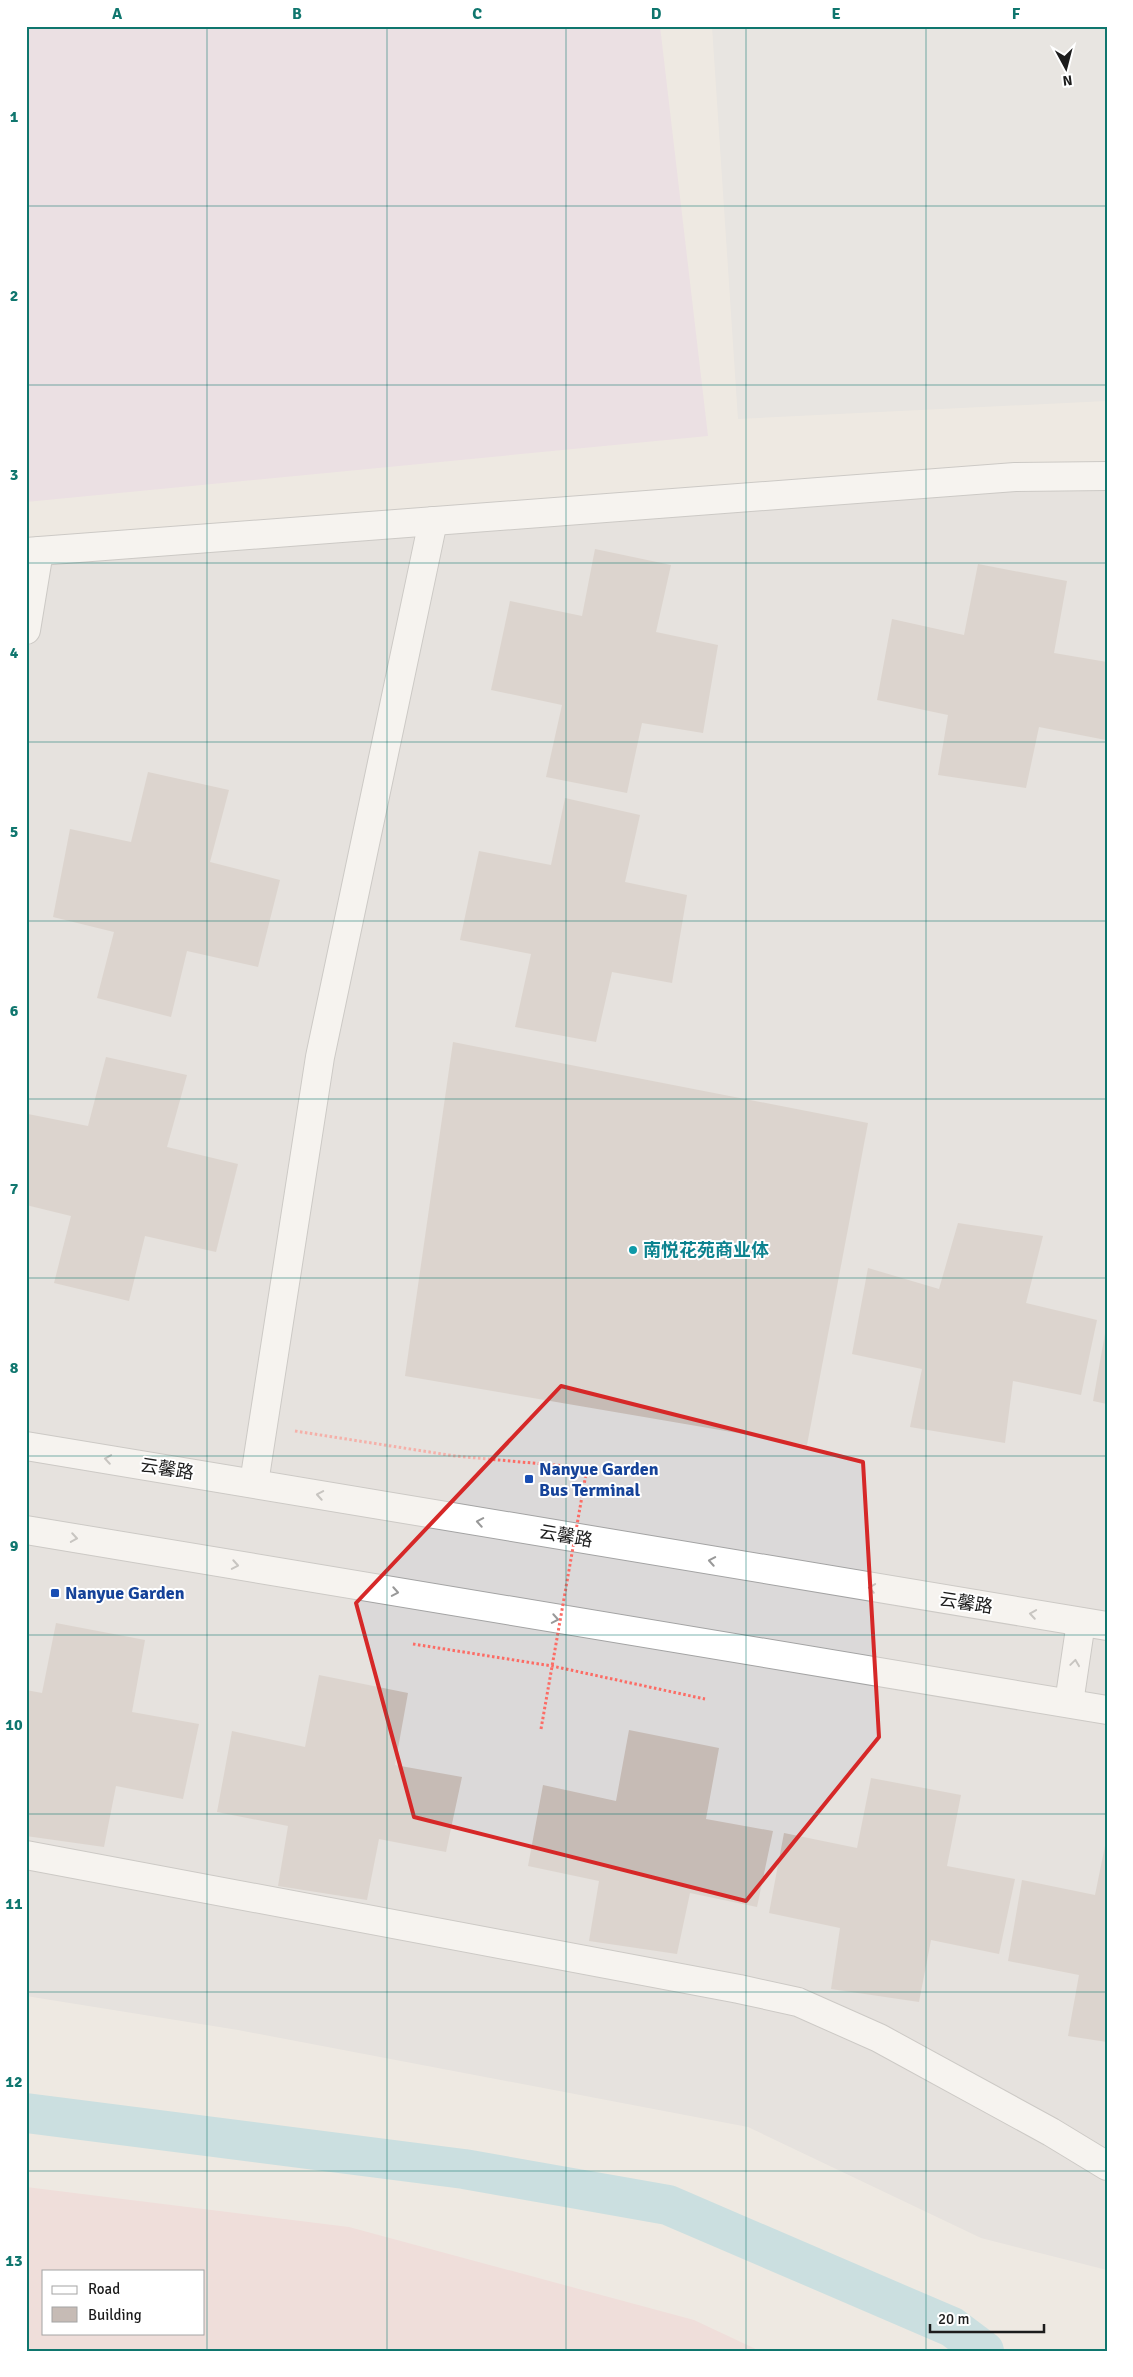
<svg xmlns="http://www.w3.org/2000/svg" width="1133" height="2377" viewBox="0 0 1133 2377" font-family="Signika,'Noto Sans SC',sans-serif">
<rect width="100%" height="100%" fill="#eee9e2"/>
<!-- residential -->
<polygon fill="#dbd9d9" points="1047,484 1107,490 1107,2270 981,2238 748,2127 238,2030 26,1996 26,562"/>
<!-- commercial -->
<path fill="#f0d0d1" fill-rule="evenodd" d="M 26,2187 L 349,2227 L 694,2320 L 760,2351 L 26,2351 ZM 44,2271 L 204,2271 L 204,2333 L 44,2333 Z"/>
<!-- industrial -->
<polygon fill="#e7d4e5" points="26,26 660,26 708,436 26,502"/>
<!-- parking -->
<polygon fill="#e0e0e0" points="712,26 1107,26 1107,401 738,419"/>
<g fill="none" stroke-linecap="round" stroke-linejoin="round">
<!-- canal -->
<polyline stroke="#a1d3dd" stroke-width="40" points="26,2113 464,2169 668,2205 952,2327 984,2351"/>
</g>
<!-- building -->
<g fill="#c6bbb5">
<polygon points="595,549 671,565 656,632 718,645 703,733 642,723 627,793 546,777 562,705 491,690 510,601 582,616"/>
<polygon points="978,564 1067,581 1054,653 1107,662 1106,740 1039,727 1026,788 938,775 948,715 877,700 892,619 964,635"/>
<polygon points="148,772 229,790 210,862 280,880 258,967 187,951 171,1017 97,998 114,932 53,917 70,829 131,842"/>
<polygon points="565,798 640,815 625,882 687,895 672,983 612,972 596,1042 515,1027 531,954 460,940 479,851 551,865"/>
<polygon points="453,1042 868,1123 807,1445 405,1376"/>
<polygon points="106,1057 187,1075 167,1147 238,1164 216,1252 145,1236 129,1301 54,1283 71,1216 26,1205 28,1114 88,1126"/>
<polygon points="958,1223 1043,1236 1026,1303 1097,1320 1081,1395 1013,1381 1005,1443 910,1427 922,1369 852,1354 868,1268 939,1289"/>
<polygon points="1106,1328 1107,1329 1107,1404 1093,1401"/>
<polygon points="56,1623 145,1640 132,1712 199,1724 183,1799 116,1786 104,1847 26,1836 26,1690 42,1693"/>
<polygon points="319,1675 408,1693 395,1765 462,1777 446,1852 379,1839 367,1900 278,1886 288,1826 217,1812 232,1731 305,1747"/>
<polygon points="629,1730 719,1748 706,1819 773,1831 757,1907 690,1893 677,1954 589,1941 599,1881 528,1866 543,1785 616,1801"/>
<polygon points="871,1778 961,1795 947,1866 1015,1879 999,1954 931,1940 919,2002 831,1989 840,1928 769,1913 784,1833 857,1848"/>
<polygon points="1106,1841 1107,1841 1107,2042 1068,2036 1079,1975 1008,1961 1022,1880 1095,1895"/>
</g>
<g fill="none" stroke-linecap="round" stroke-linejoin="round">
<defs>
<g id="minor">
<polyline points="26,552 1015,477 1107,476"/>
<polyline points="26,630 39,551"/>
<polyline points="26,1446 1107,1626"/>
<polyline points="254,1483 320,1057 433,521"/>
<polyline points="26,1530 1107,1710"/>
<polyline points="1069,1703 1081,1622"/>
<polyline points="26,1855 739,1989 798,2002 879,2038 1051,2132 1107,2166"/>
</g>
</defs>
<!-- minor casing -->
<use href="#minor" stroke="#a3a3a3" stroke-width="30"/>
<!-- path -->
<g stroke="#fc6c65" stroke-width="3" stroke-dasharray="2.5 2.5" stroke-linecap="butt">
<polyline points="295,1431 455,1456 587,1468"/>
<polyline points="413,1644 552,1666 705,1699"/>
</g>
<!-- minor -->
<use href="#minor" stroke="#fff" stroke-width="28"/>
<!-- path-bridge -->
<polyline stroke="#fc6c65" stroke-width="3" stroke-dasharray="2.5 2.5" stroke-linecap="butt" points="541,1729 587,1468"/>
</g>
<!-- one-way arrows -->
<defs><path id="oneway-chevron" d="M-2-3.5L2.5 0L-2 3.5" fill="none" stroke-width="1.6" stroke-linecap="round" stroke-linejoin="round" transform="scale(1.25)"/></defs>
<g stroke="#999">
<use href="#oneway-chevron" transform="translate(108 1459) rotate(-171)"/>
<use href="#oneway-chevron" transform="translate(320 1495) rotate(-170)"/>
<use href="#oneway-chevron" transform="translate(480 1522) rotate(-170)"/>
<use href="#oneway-chevron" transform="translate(74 1538) rotate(9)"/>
<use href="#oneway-chevron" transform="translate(712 1561) rotate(-170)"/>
<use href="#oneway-chevron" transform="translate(235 1565) rotate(10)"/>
<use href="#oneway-chevron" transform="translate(872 1588) rotate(-171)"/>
<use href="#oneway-chevron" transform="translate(395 1592) rotate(10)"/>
<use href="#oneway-chevron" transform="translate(1033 1614) rotate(-171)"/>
<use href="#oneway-chevron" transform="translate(555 1619) rotate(10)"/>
<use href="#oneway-chevron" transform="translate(1075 1663) rotate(-82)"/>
</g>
<!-- marked area -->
<path d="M0 0H1133V2377H0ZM 561,1386 L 863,1462 L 879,1737 L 746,1901 L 414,1817 L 356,1603 Z" fill="#eee9e2" fill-opacity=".55" fill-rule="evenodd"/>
<path fill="none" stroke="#d62828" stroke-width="4" stroke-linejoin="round" d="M 561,1386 L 863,1462 L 879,1737 L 746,1901 L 414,1817 L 356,1603 Z"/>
<!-- grid -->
<path fill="none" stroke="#0f766e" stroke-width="1" stroke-opacity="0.55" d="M 207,26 L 207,2351M 387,26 L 387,2351M 566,26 L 566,2351M 746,26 L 746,2351M 926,26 L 926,2351M 26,206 L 1107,206M 26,385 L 1107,385M 26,563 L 1107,563M 26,742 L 1107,742M 26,921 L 1107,921M 26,1099 L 1107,1099M 26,1278 L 1107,1278M 26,1456 L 1107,1456M 26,1635 L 1107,1635M 26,1814 L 1107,1814M 26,1992 L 1107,1992M 26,2171 L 1107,2171"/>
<!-- markers -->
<circle fill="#0f9aa8" stroke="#fff" stroke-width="2" cx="633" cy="1250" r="5"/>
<g fill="#1a4fb4" stroke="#fff" stroke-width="2">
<rect x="524" y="1474" width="10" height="10" rx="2.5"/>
<rect x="50" y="1588" width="10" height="10" rx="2.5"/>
</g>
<g text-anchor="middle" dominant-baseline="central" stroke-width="4" stroke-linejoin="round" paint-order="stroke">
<!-- culture labels -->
<g font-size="18" font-weight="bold" fill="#0d838f" stroke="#fff" text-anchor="start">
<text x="643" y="1250">南悦花苑商业体</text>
</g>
<!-- street labels -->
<g font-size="18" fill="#1c1c1c" stroke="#fff">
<text transform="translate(167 1469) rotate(9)">云馨路</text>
<text transform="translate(566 1536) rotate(10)">云馨路</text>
<text transform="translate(966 1603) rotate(9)">云馨路</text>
</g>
<!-- transit labels -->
<g font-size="18" font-weight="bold" fill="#164399" stroke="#fff" text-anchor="start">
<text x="539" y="1469">Nanyue Garden<tspan x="539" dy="21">Bus Terminal</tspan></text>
<text x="65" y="1593">Nanyue Garden</text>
</g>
</g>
<!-- border -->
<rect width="1133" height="2377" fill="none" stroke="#ffffff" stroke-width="55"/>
<!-- legend -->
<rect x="42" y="2270" width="162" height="65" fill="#ffffff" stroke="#a4a4a4"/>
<rect x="52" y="2286" width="25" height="8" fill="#ffffff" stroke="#a4a4a4"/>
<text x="88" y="2294" font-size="15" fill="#1c1c1c">Road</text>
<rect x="52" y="2307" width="25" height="15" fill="#c6bbb5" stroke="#a4a4a4"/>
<text x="88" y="2320" font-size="15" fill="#1c1c1c">Building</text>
<!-- north arrow -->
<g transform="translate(1066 68) rotate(173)" stroke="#ffffff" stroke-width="4" paint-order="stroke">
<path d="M0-4L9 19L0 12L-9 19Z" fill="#1c1c1c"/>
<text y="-8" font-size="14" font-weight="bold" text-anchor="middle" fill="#1c1c1c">N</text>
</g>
<!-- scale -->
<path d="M930 2324v8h114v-8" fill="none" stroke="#1c1c1c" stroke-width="2.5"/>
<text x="938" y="2324" font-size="15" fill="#1c1c1c" stroke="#ffffff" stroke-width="4" paint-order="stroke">20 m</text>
<rect x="28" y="28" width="1078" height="2322" fill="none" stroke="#0f766e" stroke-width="2"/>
<g font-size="16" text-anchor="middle" font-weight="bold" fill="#0f766e">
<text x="117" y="19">A</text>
<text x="297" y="19">B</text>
<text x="477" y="19">C</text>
<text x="656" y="19">D</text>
<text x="836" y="19">E</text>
<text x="1016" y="19">F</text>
<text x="14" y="122">1</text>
<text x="14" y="301">2</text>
<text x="14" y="480">3</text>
<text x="14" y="658">4</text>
<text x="14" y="837">5</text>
<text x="14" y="1016">6</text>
<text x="14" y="1194">7</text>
<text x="14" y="1373">8</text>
<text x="14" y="1551">9</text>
<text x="14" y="1730">10</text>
<text x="14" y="1909">11</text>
<text x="14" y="2087">12</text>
<text x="14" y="2266">13</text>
</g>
</svg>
